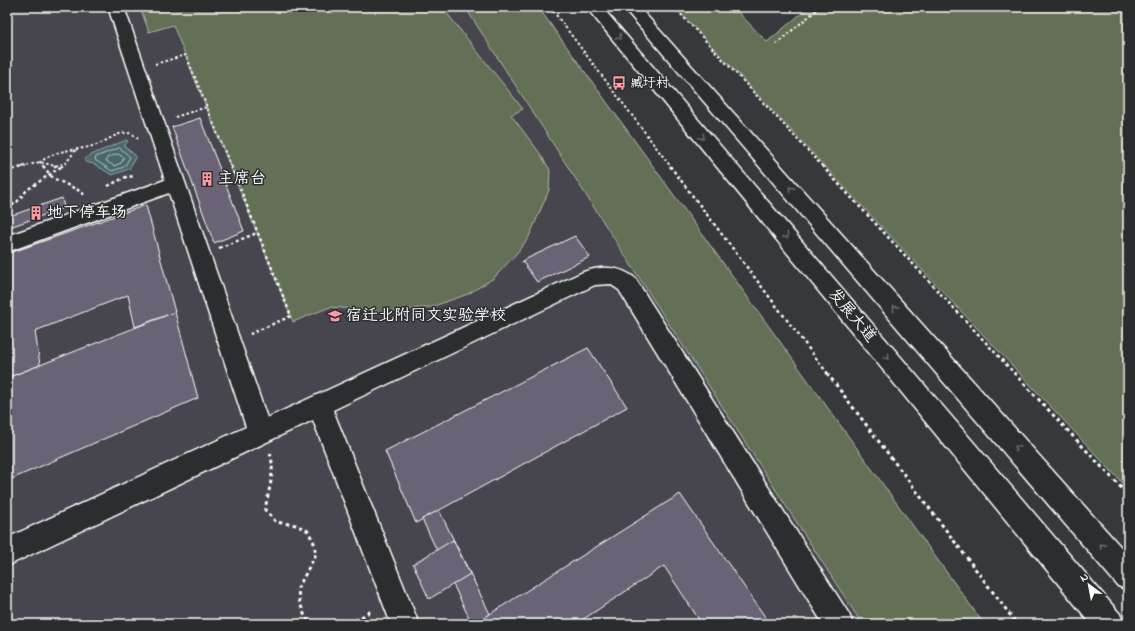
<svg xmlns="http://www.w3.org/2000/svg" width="1135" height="631" viewBox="0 0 1135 631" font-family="'Indie Flower','LXGW WenKai TC',sans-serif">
<rect width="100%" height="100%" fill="#37383c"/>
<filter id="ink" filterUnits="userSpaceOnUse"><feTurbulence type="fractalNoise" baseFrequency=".025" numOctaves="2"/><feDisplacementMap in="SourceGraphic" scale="8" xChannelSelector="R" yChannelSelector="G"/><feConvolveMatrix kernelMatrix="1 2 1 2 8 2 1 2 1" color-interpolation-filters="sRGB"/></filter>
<g filter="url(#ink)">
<!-- built -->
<polygon fill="#46454d" points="7,7 465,7 862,624 7,624"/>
<!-- green -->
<g fill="#636f56" stroke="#b1b7aa">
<polygon points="140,7 442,7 523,109 511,115 539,152 550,170 549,190 529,237 516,254 494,278 468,294 431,307 386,312 330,307 293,322 173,25 149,32"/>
<polygon points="465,7 538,7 984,624 862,624"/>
<polygon points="675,7 733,7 767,42 809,7 1128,7 1128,489"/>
</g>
<!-- water -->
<polygon fill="#49686a" stroke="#92a4a6" points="126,140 128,141 125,145 125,147 135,155 135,158 129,169 112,175 94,164 85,162 85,159 91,155"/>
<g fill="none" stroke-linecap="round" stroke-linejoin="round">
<!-- shore -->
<g stroke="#b6c3c3" stroke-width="1">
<polygon points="120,148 130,157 124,167 112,171 95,160 96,157"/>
<polygon points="118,154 124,158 121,163 114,166 106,161 107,158"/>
</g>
</g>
<!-- building -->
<g fill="#696375" stroke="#fff">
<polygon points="200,118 244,231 214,243 172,127"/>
<polygon points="62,198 64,208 7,228 7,217"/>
<polygon points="146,205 175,312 135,327 128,295 35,331 40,365 7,378 7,254"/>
<polygon points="575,236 590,257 537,282 522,261"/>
<polygon points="175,312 198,398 7,481 7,378"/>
<polygon points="588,348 627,407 416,523 385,451"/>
<polygon points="680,494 770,624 702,624 664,566 576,624 474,624"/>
<polygon points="439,510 490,614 474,624 472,624 422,519"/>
<polygon points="453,540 470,574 429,599 413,564"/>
</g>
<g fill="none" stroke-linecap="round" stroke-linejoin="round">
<defs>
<path id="minor" d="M 108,7 L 124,7 L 267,418 L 583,272 C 601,266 618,265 635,278 L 849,614 L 853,624 L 823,624 L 619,290 L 610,284 L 595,285 L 333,410 L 419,624 L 391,624 L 313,420 L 7,566 L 7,538 L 246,427 L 169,193 L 7,252 L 7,236 L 165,180 Z"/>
<g id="major">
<polygon points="586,7 602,7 1120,614 1124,624 1091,624"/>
<polygon points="623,7 639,7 1128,555 1128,590 1118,586"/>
</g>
</defs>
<!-- minor casing -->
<use href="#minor" stroke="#fff" stroke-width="3"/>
<!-- major casing -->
<use href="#major" stroke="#fff" stroke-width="3"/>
<!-- path-far2 -->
<g stroke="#fff" stroke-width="2" stroke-dasharray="2.5 2.5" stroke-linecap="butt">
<polyline points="550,7 671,167"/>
<polyline points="674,7 823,167"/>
<polyline points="776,44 820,7"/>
<polyline points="155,64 186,55 231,167"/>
<polyline points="175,117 207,107"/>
<polyline points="22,167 40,162 55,166 62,164"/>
<path d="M 44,167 L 40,162 C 61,147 74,152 96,145 C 106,142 116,132 128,133 C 132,133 135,136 138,139"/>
<polyline points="61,167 66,163 77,148"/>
</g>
<!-- path-far1 -->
<g stroke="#fff" stroke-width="2.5" stroke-dasharray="3 3" stroke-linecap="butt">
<polyline points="43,166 53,178 78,190 86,196"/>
<polyline points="54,166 56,166"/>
<polyline points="231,166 291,316 250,334"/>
<polyline points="670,166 828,374"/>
<polyline points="822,166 1015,374"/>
<polyline points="7,171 26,166"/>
<polyline points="108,186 128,176 135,177"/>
<polyline points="7,209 17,202 27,190 62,166"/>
<polyline points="219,248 257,233"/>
</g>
<!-- path -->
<g stroke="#fff" stroke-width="3" stroke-dasharray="3.5 3.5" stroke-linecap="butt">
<polyline points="827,373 1017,624"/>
<polyline points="1014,373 1128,495"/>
<path d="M 270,453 C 276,472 268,491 265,510 L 276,522 L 296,525 L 308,531 L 314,543 L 316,554 L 298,588 L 299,600 L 304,614 L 310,624"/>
<polyline points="313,624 328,624"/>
<polyline points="349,624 373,610"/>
</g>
<!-- minor -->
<use href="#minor" fill="#2a2d2e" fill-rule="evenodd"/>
<!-- major -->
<use href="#major" fill="#2a2d2e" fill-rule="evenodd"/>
</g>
<!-- one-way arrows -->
<defs><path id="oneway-chevron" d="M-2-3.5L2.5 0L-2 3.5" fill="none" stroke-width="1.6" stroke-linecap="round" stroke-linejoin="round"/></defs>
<g stroke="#6a6c6d">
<use href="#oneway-chevron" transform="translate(619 37) rotate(50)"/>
<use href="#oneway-chevron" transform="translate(702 137) rotate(50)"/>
<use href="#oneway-chevron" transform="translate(791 189) rotate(-131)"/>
<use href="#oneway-chevron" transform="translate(786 236) rotate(50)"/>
<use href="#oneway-chevron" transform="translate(895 308) rotate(-131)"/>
<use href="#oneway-chevron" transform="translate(887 357) rotate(50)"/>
<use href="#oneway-chevron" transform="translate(1017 448) rotate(-131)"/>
<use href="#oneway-chevron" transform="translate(1102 546) rotate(-131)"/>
</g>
</g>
<!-- icons -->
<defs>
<symbol id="bus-bare" viewBox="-9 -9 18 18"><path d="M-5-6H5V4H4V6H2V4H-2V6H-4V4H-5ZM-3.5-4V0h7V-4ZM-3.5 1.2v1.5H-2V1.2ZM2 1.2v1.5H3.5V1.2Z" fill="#ff9aa2" stroke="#2a2d2e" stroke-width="2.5" paint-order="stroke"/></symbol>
<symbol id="building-bare" viewBox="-9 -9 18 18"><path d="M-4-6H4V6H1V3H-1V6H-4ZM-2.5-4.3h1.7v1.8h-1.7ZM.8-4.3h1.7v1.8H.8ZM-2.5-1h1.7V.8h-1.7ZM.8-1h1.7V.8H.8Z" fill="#ff9aa2" stroke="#2a2d2e" stroke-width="2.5" paint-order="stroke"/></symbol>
<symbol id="school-bare" viewBox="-9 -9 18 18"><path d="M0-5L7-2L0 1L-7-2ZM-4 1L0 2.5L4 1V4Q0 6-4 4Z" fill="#ff9aa2" stroke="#2a2d2e" stroke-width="2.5" paint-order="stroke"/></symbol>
</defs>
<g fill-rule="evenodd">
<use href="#bus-bare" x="609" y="73" width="20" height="20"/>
<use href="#building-bare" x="197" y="169" width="20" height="20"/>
<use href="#building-bare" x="26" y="203" width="20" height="20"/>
<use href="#school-bare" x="325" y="306" width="20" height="20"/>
</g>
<g text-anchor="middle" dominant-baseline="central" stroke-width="3" stroke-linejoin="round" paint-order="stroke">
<!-- far-poi labels -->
<g font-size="13" fill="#fff" stroke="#2a2d2e" text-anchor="start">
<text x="630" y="83">臧圩村</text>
</g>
<!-- poi labels -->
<g font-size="16" fill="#fff" stroke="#2a2d2e" text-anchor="start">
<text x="218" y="179">主席台</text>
<text x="47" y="213">地下停车场</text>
<text x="346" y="316">宿迁北附同文实验学校</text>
</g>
<!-- street labels -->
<g font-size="16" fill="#fff" stroke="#2a2d2e">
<text transform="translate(852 316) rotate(50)">发展大道</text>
</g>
</g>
<!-- margin -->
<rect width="1135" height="631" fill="none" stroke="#2a2d2e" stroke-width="24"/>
<rect x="12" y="12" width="1111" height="607" fill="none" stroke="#fff" stroke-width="1.5" filter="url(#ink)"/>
<!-- north arrow -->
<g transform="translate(1089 585) rotate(328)" stroke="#2a2d2e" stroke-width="3" paint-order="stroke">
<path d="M0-3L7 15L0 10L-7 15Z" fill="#ffffff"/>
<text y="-6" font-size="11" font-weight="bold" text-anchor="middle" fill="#ffffff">N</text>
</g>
</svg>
